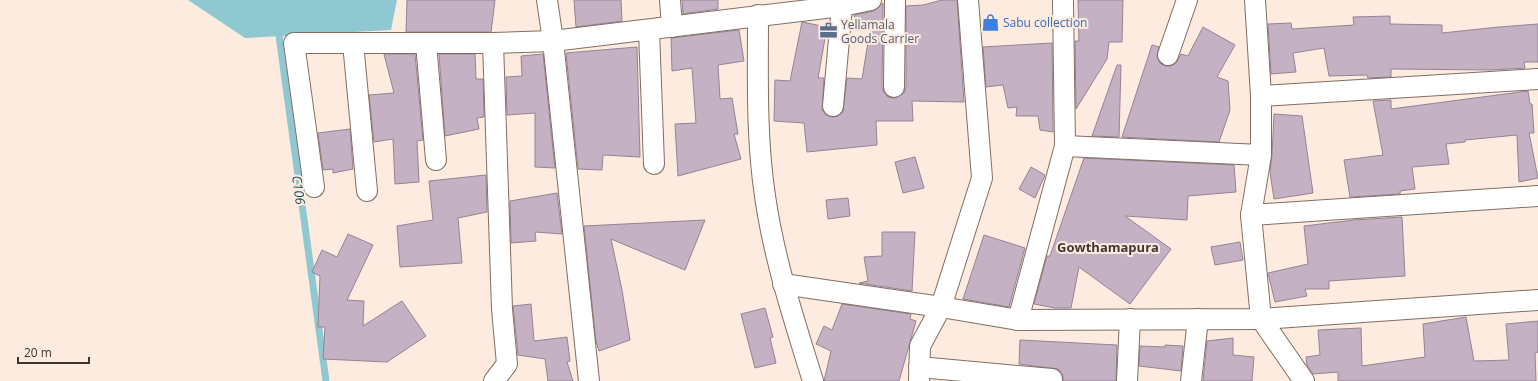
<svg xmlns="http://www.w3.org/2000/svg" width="1538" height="381" viewBox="0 0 1538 381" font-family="'Open Sans',sans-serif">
<rect width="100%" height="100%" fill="#fdebe0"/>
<!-- water -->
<polygon fill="#8fc8d1" points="188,0 397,0 391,30 245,38"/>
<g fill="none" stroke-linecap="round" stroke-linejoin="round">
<!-- stream -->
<polyline stroke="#8fc8d1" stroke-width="7" points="278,28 326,381"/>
</g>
<!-- building -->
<g fill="#c4b2c4" stroke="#948394">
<polygon points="407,0 495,0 491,32 406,32"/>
<polygon points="574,0 621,0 622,21 576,27"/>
<polygon points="682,0 718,0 718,9 683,14"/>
<polygon points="942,0 957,0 964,102 912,101 913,121 876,121 877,145 807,152 804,123 774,121 775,80 790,81 802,22 827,27 818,78 824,78 822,110 826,115 832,117 838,116 843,112 847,78 862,79 871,24 856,26 854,15 874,11 883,3 882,87 884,92 888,97 894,98 904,93 906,87 906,6 923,5"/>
<polygon points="1078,0 1123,0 1122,42 1109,42 1107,59 1076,109 1075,41 1079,41"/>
<polygon points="1390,16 1390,24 1442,25 1442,33 1499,27 1538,24 1538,62 1524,62 1525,68 1491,70 1391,69 1391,77 1368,78 1367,75 1329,76 1324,48 1293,53 1296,72 1271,74 1268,24 1291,23 1292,29 1354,25 1353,17"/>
<polygon points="1203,27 1235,45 1217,77 1228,81 1230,110 1219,142 1122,137 1152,45 1159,47 1157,57 1160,63 1165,66 1171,66 1176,63 1181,54 1188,56"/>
<polygon points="739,30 744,61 718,65 720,99 732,98 738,134 734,134 741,159 678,176 675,124 696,123 692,68 672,71 671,38"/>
<polygon points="1052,43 1053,132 1040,130 1038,116 1016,116 1017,107 1008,108 1003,85 986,87 983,47"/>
<polygon points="637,47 640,157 603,155 602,170 578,169 566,53"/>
<polygon points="384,54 415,54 423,140 417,141 419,182 395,184 393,139 374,142 369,95 394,93"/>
<polygon points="439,54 475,54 476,79 483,79 484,117 477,118 479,129 445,136"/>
<polygon points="543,54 555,168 535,167 535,113 507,115 506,77 522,76 521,56"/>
<polygon points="1117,65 1121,65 1119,137 1092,136"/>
<polygon points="1528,91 1530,104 1532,104 1534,133 1529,133 1538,178 1519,182 1517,135 1465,140 1465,142 1446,144 1449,164 1412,167 1415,189 1400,191 1400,194 1350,197 1344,160 1383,155 1373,101 1391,100 1391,109"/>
<polygon points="1274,114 1302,116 1313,193 1274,199 1270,172 1272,155"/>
<polygon points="350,129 353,169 333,173 333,169 323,170 318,133"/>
<polygon points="915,157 924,188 903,193 895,162"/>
<polygon points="1084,158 1234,165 1236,192 1188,196 1187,220 1125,216 1171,249 1130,304 1079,267 1071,308 1055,308 1034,304 1047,256 1050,256"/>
<polygon points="1031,167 1045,175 1035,198 1019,189"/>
<polygon points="486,175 487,212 458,218 462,263 400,267 397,226 433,220 429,181"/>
<polygon points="557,193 562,234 535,232 536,241 511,243 510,201"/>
<polygon points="848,198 850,216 828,219 826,200"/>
<polygon points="1402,217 1405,276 1329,281 1329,289 1305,289 1307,296 1275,302 1268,273 1308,264 1304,226 1354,220"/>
<polygon points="705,220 685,270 611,239 622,290 630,340 599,351 596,342 584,226"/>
<polygon points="882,232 915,232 912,291 859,283 868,281 864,257 882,256"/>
<polygon points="348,234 373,245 347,300 364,301 363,326 402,301 426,336 387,362 323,359 325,327 318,327 320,276 312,272 322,250 337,257"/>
<polygon points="984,235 1025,248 1009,307 963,299"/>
<polygon points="1240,242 1243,260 1215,265 1211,247"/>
<polygon points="531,304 534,341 567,337 570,361 567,362 573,381 548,381 545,359 518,355 513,306"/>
<polygon points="842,304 911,314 910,319 916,321 899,381 824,381 831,351 816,344 824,326 832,330"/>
<polygon points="765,308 773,337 770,338 776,363 755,368 741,314"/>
<polygon points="1466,317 1474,361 1509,360 1506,324 1538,321 1538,352 1535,353 1536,381 1338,381 1338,372 1313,374 1307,365 1306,357 1320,355 1318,330 1361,328 1362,366 1425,357 1423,324"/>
<polygon points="1233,338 1233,355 1254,357 1252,381 1203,381 1207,341"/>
<polygon points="1020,340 1117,345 1116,381 1063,381 1063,375 1058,369 1019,364"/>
<polygon points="1165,345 1183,346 1181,371 1139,366 1140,346 1165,347"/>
</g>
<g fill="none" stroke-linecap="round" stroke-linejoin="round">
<defs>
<g id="minor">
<polyline points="547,0 553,41 589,381"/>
<polyline points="670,0 672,27"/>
<polyline points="1255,0 1261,96 1261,155 1251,215 1261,319 1304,381"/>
<path d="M 758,15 C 758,75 756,136 765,196 C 774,259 794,320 813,381"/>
<polyline points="649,31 654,164"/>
<polyline points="353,43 367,191"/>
<polyline points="426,43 436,160"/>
<polyline points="493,43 502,309 507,364 494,381"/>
<polyline points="1168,55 1187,0"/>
<polyline points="894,87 895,0"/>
<polyline points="1261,96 1538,79"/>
<polyline points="833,106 842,6"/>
<polyline points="1065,146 1261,155"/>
<polyline points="314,187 294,43 493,43 553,41 842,6 871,0"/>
<polyline points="1251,215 1538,196"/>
<polyline points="783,284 941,307 1018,320 1261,319 1538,300"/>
<polyline points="1018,320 1065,146 1063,0"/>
<polyline points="919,367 1052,379"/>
<polyline points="919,381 920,346 941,307 982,178 968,0"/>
<polyline points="1127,381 1130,319"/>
<polyline points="1191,381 1198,319"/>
</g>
</defs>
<!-- minor casing -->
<use href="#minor" stroke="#826e62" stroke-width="22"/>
<!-- minor -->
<use href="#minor" stroke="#fff" stroke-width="20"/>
</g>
<!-- icons -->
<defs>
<symbol id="shop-bare" viewBox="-9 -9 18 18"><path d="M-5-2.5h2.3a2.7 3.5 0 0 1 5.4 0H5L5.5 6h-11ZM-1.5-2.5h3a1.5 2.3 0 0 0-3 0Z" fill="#3f7fe0" stroke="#fdebe0" stroke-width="2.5" paint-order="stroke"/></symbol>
<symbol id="office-bare" viewBox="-9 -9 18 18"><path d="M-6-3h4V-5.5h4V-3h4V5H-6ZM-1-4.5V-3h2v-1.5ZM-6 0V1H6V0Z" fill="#5c6f8a" stroke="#fdebe0" stroke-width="2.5" paint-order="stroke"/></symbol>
</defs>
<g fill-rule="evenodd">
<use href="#shop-bare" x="978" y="10" width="25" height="25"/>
<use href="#office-bare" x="816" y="18" width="25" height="25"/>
</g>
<g text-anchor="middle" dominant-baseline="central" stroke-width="4" stroke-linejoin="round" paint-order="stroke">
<!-- shop labels -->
<g font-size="12" fill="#366cbe" stroke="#fdebe0" text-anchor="start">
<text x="1003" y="22">Sabu collection</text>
</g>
<!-- service labels -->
<g font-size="12" fill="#4e5e75" stroke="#fdebe0" text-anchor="start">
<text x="841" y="24">Yellamala<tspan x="841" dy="14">Goods Carrier</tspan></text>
</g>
<!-- water labels -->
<g font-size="13" font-style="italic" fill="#1f5158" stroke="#fdebe0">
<text transform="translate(299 190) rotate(82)">C106</text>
</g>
<!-- neighbourhood labels -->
<g font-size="13" font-weight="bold" fill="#3f3631" stroke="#fdebe0">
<text x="1108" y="247">Gowthamapura</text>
</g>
</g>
<!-- scale -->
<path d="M18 357v6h71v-6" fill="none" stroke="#3f3631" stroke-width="2"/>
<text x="24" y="357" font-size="12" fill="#3f3631" stroke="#fdebe0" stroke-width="3" paint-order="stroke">20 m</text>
</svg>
